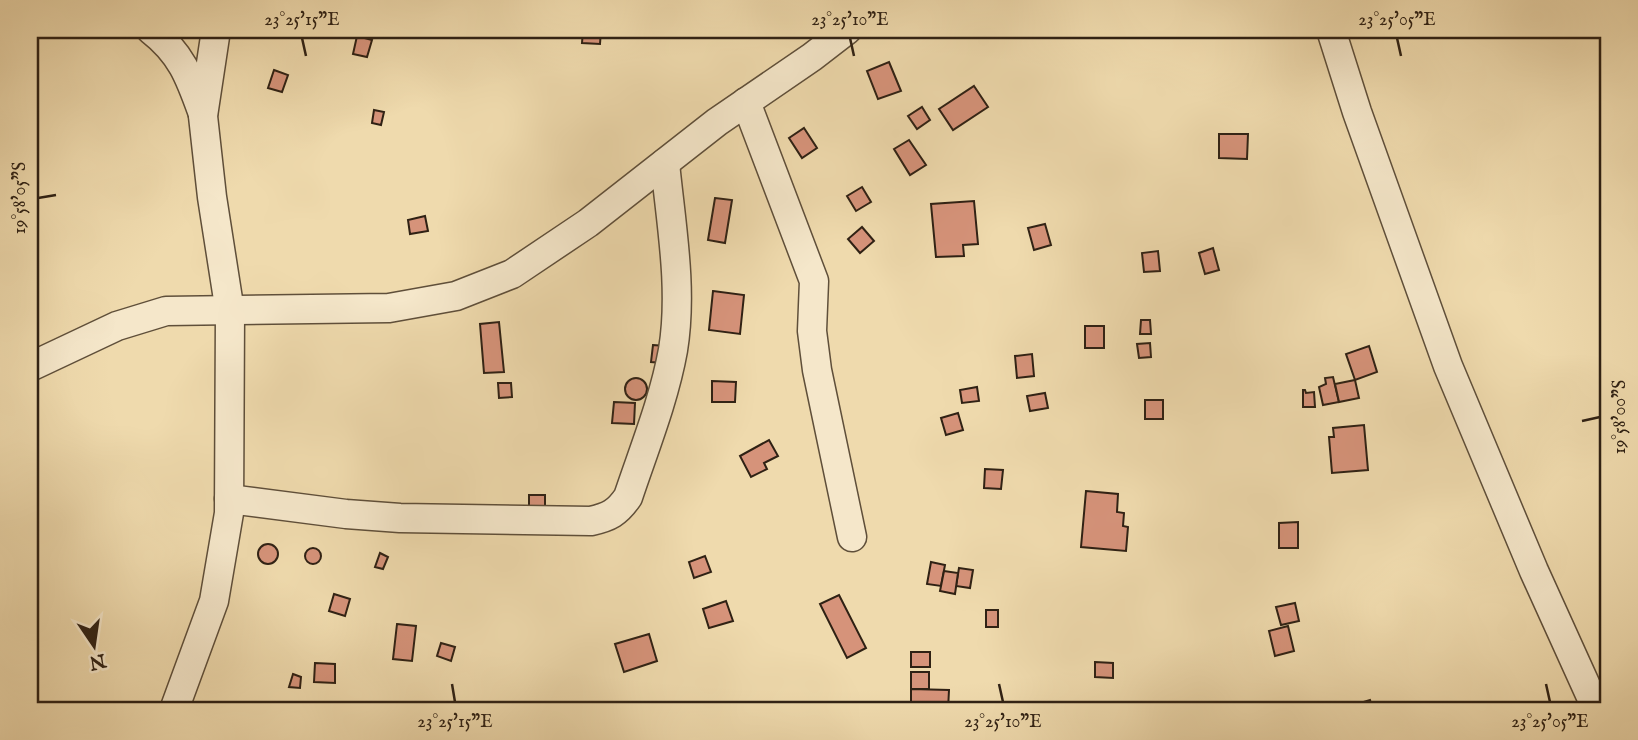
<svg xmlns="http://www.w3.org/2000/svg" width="1638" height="740" viewBox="0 0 1638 740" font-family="'IM FELL English',serif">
<rect width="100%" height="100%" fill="#efdaad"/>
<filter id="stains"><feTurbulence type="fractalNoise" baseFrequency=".00286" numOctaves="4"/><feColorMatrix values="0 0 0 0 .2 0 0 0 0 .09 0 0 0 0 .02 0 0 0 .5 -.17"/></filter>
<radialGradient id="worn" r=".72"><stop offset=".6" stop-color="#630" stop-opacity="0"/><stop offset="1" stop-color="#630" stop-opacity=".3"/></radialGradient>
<!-- building -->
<g fill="#d6937a" stroke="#2f2114" stroke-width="2">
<polygon points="583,30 601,30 600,44 582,43"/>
<polygon points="357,36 372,40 367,57 353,54"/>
<polygon points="889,62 901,91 878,99 867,71"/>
<polygon points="274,70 288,75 282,92 268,88"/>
<polygon points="974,86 988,107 953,130 939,109"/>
<polygon points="922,107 930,120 917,129 908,116"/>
<polygon points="374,110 384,112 381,125 372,123"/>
<polygon points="804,128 817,148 802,158 789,138"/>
<polygon points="1219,134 1248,134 1247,159 1219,158"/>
<polygon points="909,140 926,165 910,175 894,149"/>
<polygon points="862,187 871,202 856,211 847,196"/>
<polygon points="715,198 732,200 725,243 708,240"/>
<polygon points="974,201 978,244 963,245 964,256 936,257 931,204"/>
<polygon points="425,216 428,231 410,234 408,220"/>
<polygon points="1045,224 1051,245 1034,250 1028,228"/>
<polygon points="862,227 874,241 860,253 848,239"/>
<polygon points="1213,248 1219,270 1205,274 1199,253"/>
<polygon points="1158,251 1160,271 1144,272 1142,253"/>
<polygon points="713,291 744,295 740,334 709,330"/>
<polygon points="1141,320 1150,320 1151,334 1140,334"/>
<polygon points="499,322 504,372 484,373 480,324"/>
<rect x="1085" y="326" width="19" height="22"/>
<polygon points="1150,343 1151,357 1139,358 1137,344"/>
<polygon points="653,345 665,346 663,363 651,362"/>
<polygon points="1369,346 1377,372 1355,380 1346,354"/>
<polygon points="1032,354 1034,376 1017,378 1015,356"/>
<polygon points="1333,377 1339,402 1323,405 1319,387 1326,384 1325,378"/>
<circle cx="636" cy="389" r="11"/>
<polygon points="1355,380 1359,398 1339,402 1335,384"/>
<polygon points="712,381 736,382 735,402 712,402"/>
<polygon points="498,383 511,383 512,397 499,398"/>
<polygon points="977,387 979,401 962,403 960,390"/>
<polygon points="1303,390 1305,390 1306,393 1314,392 1315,407 1303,407"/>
<polygon points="1045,393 1048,408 1030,411 1027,396"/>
<rect x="1145" y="400" width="18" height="19"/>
<polygon points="614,402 635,403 634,424 612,423"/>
<polygon points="958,413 963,430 946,435 941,418"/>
<polygon points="1364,425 1368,470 1332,473 1329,437 1334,437 1333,428"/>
<polygon points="769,440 778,456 764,463 767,469 751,477 740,456"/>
<polygon points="985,469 1003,470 1001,489 984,488"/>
<polygon points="1086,491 1118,494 1117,512 1124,513 1123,526 1128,527 1126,551 1081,547"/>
<polygon points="529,495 545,495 545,513 529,514"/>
<polygon points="1298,522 1298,548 1279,548 1279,523"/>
<circle cx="268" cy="554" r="10"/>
<circle cx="313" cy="556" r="8"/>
<polygon points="380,553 388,557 383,569 375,567"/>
<polygon points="705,556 711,572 694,578 689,562"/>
<polygon points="931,562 945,565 941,586 927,584"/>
<polygon points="959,568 973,570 970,588 956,586"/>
<polygon points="944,571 958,573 955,594 940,591"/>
<polygon points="334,594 350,599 345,616 329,611"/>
<polygon points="839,595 866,648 847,658 820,604"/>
<polygon points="726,601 733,621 709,628 703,609"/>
<polygon points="1295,603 1299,621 1281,625 1276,607"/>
<rect x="986" y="610" width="12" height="17"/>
<polygon points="397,624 416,626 412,661 393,659"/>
<polygon points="1288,626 1294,651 1275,656 1269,631"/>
<polygon points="649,634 657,661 624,672 615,644"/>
<polygon points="441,643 455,647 451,661 437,656"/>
<rect x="911" y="652" width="19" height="15"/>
<polygon points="1095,662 1113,663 1113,678 1095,677"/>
<polygon points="315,663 335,664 335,683 314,682"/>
<rect x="911" y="672" width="18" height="17"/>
<polygon points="293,674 301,677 300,688 289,687"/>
<polygon points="911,689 949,690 948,710 911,709"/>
<polygon points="1370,700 1373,710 1359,710 1357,704"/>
<polygon points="1340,705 1342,710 1321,710"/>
</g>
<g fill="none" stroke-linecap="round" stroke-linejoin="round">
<defs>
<g id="street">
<path d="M 151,30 C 182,54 190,78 203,114"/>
<polyline points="1331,30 1357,112 1448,366 1534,571 1597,710"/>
<polyline points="746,102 814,281 812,331 817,370 852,537"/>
<polyline points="30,367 117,326 166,311 389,308 456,296 512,274 588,223 717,122 812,57 847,30"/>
<path d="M 229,499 L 346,514 L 400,518 L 591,521 C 609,517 617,513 628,497 C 644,449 664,400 673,350 C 683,289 671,224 665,163"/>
<polyline points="174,710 214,601 229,513 230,312 212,197 203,116 216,30"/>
</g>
</defs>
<!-- street casing -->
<use href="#street" stroke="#5f4f3a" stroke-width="31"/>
<!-- street -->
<use href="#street" stroke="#f5e7ca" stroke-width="28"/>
</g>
<!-- ticks -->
<path fill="none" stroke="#2f2114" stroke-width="2.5" d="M 302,38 L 306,56M 850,38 L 854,56M 1397,38 L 1401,56M 38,198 L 56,195M 1582,421 L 1600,417M 452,684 L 455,702M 999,684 L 1003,702M 1546,684 L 1550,702"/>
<!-- margin -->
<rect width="1638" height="740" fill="none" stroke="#efdaad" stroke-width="77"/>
<!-- north arrow -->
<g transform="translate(94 646) rotate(167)" stroke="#f5e7ca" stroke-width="5" paint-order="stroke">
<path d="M0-5L12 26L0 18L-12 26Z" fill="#2f2114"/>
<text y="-10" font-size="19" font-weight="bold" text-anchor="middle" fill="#2f2114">N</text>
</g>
<rect x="38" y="38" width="1562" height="664" fill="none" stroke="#2f2114" stroke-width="2.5"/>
<g font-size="18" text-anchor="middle" fill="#2f2114">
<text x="302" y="25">23°25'15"E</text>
<text x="850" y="25">23°25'10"E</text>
<text x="1397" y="25">23°25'05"E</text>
<text transform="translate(19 198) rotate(-90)" y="6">19°58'05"S</text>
<text transform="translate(1619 417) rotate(-90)" y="6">19°58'00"S</text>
<text x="455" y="727">23°25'15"E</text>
<text x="1003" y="727">23°25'10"E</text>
<text x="1550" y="727">23°25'05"E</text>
</g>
<rect width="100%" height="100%" filter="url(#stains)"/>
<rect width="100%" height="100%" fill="url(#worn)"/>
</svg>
